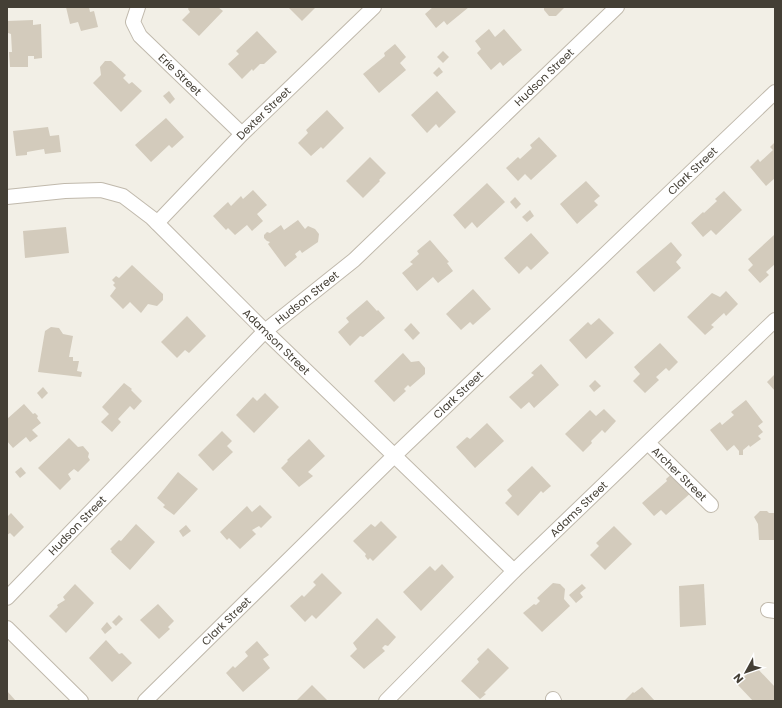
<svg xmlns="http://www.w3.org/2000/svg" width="782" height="708" viewBox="0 0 782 708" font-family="Poppins,sans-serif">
<rect width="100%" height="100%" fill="#f2efe6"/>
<!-- building -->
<g fill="#d3cbbc">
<polygon points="66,7 89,7 90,12 94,11 98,27 81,31 78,22 70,24"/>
<polygon points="189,7 218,7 223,11 199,36 182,20 190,12 188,9"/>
<polygon points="288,7 316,7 302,21"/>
<polygon points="433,7 469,7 447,25 444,21 436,28 425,14"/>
<polygon points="544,7 565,7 556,16 549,16 544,10"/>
<polygon points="33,20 33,25 41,24 42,58 34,59 34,56 28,56 28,67 10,67 9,52 12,52 11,34 8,33 7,21"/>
<polygon points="489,29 495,37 504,29 522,50 503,66 500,62 491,70 477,53 481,49 475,41"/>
<polygon points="257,31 277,52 264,64 260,64 253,71 252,69 242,79 228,64 239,54 236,51"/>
<polygon points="395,44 406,57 400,63 406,70 379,93 363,74 385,56 384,53"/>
<polygon points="443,51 449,57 443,63 437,57"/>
<polygon points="105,61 111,61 126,75 123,78 129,84 132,82 142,91 121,112 93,83 101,75 100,67"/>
<polygon points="439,67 443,72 437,77 433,73"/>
<polygon points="169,91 175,99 170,104 163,96"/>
<polygon points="437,91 456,112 439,128 436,124 427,133 411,115"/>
<polygon points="327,110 344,128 323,149 321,147 311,156 298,143 308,133 306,130"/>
<polygon points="166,118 184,137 172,148 169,145 151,162 135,145"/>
<polygon points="48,127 50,136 59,135 61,152 45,154 44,149 27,152 27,155 16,156 13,131"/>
<polygon points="539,137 557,156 531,180 525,174 518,181 506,168 518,157 520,159 532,148 530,145"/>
<polygon points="775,142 775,178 766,186 750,167 758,159 760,162 773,150 770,147"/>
<polygon points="370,157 386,173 379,180 380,181 363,198 346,181"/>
<polygon points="586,181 600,196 594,201 598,205 577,224 560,204"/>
<polygon points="487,183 505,202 477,228 472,222 465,229 453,215"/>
<polygon points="253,190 267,205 257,214 263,221 252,231 247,225 235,235 228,228 226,230 213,216 228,202 231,206 241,196 243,199"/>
<polygon points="724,191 742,210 716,235 711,230 703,237 691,223 703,212 704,213 717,201 715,199"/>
<polygon points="515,197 521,204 516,209 510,202"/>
<polygon points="530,210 534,216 527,222 522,217"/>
<polygon points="298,220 305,229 308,226 315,229 319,234 318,242 302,253 300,250 295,254 297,257 285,267 268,244 270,242 267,241 264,238 264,235 267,232 270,233 281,225 284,230"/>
<polygon points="66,227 69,253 25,258 23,231"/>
<polygon points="531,233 549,253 531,270 527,266 519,274 504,258"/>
<polygon points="774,235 775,264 766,272 769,275 760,283 748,270 753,265 748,259"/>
<polygon points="430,240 449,262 447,263 453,271 438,283 433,277 417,291 402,273 413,264 410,262 419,254 417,251"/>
<polygon points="671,242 682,255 676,262 681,268 654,292 636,272"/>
<polygon points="132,265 163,294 163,300 157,306 148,304 141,313 130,302 123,309 110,296 116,288 113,285 115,283 112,280 116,276 119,278"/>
<polygon points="473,289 491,309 473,325 470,322 461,330 446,314"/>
<polygon points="726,291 738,304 726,316 724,313 711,325 714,327 705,335 687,317 712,293 720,297"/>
<polygon points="367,300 377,311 378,310 385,318 363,337 360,336 350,346 338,332 349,322 346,318"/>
<polygon points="187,316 206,336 189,353 185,350 177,358 161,342"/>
<polygon points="599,318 614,333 586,359 569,340 588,322 591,325"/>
<polygon points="411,323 420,333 413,340 404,330"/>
<polygon points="51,327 59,328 63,334 73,336 69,357 73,357 73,361 79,361 77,371 82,372 81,377 38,372 45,331"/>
<polygon points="660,343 678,362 669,371 666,368 656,377 659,380 645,393 633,381 640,374 634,367"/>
<polygon points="403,353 411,362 419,361 425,368 425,374 410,387 408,385 404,389 406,391 394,402 374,381"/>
<polygon points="541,364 559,385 534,408 529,402 521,409 509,397 534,375 531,373"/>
<polygon points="775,374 775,391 767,382"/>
<polygon points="595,380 601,386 594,392 589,386"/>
<polygon points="124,383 132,389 131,390 142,401 134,410 130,406 118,419 121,422 112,432 101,422 109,414 102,407"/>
<polygon points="43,387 48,393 42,399 37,393"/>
<polygon points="265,393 279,407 254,433 236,415 253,397 257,401"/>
<polygon points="746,400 763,422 758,426 763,432 758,436 761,439 750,447 749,445 743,450 743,455 739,455 739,451 734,445 727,451 710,430 720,422 722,425 734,415 731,412"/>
<polygon points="24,404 33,414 35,413 38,416 37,418 41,423 32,430 38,436 30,442 26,437 13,448 7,441 7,419"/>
<polygon points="604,409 616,421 605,433 602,430 591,441 592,443 583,452 565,434 590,410 596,416"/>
<polygon points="487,423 504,441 475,468 456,447 467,437 470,439"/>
<polygon points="222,431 232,441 227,446 233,452 213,471 198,455"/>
<polygon points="69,438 78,447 83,446 89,453 88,457 90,460 78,472 74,469 68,474 71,479 60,490 38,468"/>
<polygon points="309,439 325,456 308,472 313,476 299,487 281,468 288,461 287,460"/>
<polygon points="532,466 551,486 543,493 541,491 518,516 505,503 512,496 507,490"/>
<polygon points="21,467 26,473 20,478 15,472"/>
<polygon points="675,471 693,491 666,515 661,510 654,516 642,503 667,481 666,479"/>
<polygon points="178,472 198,489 174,515 163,507 165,505 157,498"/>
<polygon points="260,505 272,517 261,528 259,526 252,530 256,534 240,549 229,538 227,540 220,532 247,506 252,512"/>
<polygon points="760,511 767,511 769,513 775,513 775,540 759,540 758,524 754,517"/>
<polygon points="11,513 24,527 14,537 10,533 7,535 7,517"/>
<polygon points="381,521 397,537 373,561 370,558 368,560 365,556 366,554 353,541 371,524 375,527"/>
<polygon points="136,524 155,542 130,570 111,552 112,551 110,549 119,540 121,541"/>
<polygon points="186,525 191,531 183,537 179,531"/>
<polygon points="614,526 632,544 605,570 590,555 599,546 596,543"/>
<polygon points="442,564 454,577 421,611 403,592 430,566 435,571"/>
<polygon points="322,573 342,593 316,619 312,615 305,622 290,606 302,595 304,597 316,585 313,582"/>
<polygon points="553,583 560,584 565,589 564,599 570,606 542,632 523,613 534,604 536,605 540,601 537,598"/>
<polygon points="75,584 94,603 66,633 49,616 58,607 57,605 65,600 63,597"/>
<polygon points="582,584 586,588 580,593 583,597 576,603 569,595"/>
<polygon points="704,584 706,625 680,627 679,586"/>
<polygon points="158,604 174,621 168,627 170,629 159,639 140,620"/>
<polygon points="119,615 123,619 116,626 112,622"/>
<polygon points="377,618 396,637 388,646 385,645 382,648 385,651 364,669 350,656 357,649 353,643"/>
<polygon points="107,622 112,628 105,634 101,629"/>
<polygon points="106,640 119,654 122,653 132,663 112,682 89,658"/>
<polygon points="257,641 269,655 263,659 270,668 243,692 226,673 233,666 235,668 248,656 245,652"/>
<polygon points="488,648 509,668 484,693 486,694 480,699 461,681 479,662 477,659"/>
<polygon points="755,666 775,687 775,701 753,701 737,684"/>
<polygon points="312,685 328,701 296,701"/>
<polygon points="642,687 655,701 624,701 633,692 634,693"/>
<polygon points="7,691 16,701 7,701"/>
</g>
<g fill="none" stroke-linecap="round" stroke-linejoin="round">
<defs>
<g id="street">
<path id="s1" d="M 138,7 L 133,22 L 140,36 L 242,134"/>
<path id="s2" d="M 7,197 L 65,191 L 101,190 L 123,196 L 152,218 L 265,331 L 514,571"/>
<path id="s3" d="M 157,223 L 242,134 L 374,7"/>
<path id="s4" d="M 648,443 L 711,505"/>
<path id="s5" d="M 7,598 L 265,331 L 354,260 L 617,7"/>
<polyline points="768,610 775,611"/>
<polyline points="7,628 81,701"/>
<polyline points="553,699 554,701"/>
<path id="s6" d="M 145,701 L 394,456 L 775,92"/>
<path id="s7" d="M 386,701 L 514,571 L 775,320"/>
</g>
</defs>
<!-- street casing -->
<use href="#street" stroke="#c0b9ac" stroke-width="16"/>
<!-- street -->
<use href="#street" stroke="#fff" stroke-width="14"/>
</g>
<g text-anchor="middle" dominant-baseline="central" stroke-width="3" stroke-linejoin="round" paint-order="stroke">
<!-- street labels -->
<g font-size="11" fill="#443f35" stroke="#fff">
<text stroke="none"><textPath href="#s1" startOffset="87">Erie Street</textPath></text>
<text stroke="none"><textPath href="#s5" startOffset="749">Hudson Street</textPath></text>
<text stroke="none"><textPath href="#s3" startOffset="153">Dexter Street</textPath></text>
<text stroke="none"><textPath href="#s6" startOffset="762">Clark Street</textPath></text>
<text stroke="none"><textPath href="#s5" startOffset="425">Hudson Street</textPath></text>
<text stroke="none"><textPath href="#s2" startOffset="329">Adamson Street</textPath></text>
<text stroke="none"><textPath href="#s6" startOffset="438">Clark Street</textPath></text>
<text stroke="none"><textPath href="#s4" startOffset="44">Archer Street</textPath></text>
<text stroke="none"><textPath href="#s7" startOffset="272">Adams Street</textPath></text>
<text stroke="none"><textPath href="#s5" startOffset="101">Hudson Street</textPath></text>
<text stroke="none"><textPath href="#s6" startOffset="114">Clark Street</textPath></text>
</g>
</g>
<!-- border -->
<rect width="782" height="708" fill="none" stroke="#443f35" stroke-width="16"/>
<!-- north arrow -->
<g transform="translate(746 672) rotate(230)" stroke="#ffffff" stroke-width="3" paint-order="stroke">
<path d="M0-3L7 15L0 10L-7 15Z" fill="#443f35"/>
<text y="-6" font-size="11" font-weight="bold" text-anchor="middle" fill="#443f35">N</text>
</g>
</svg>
